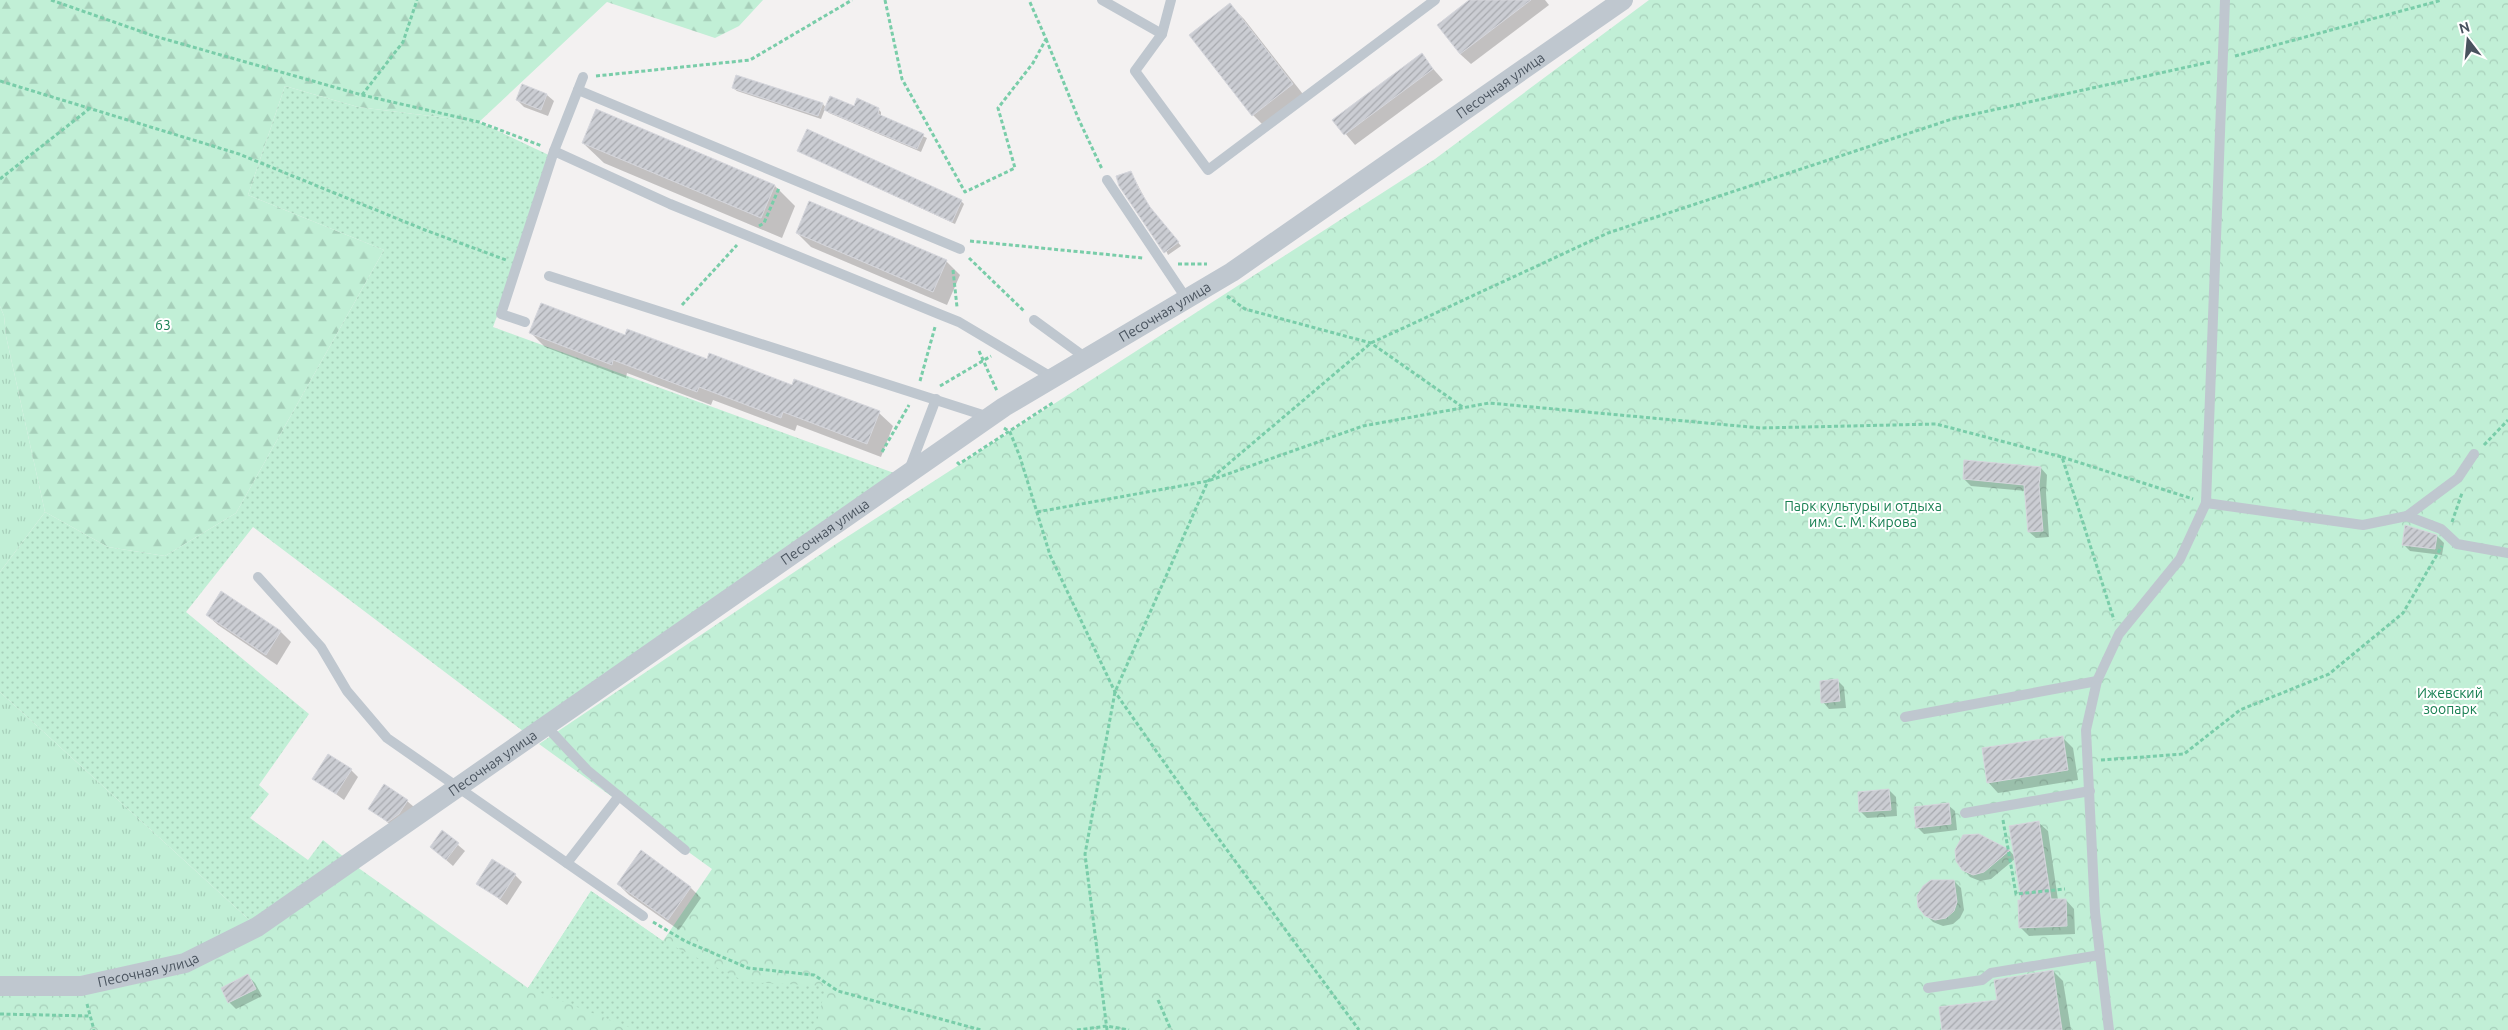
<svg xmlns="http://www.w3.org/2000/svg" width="2508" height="1030" viewBox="0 0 2508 1030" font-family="Ubuntu,sans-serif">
<defs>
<pattern id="grass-tufts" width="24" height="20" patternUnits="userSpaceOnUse" patternTransform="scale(1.25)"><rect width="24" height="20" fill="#c1efd6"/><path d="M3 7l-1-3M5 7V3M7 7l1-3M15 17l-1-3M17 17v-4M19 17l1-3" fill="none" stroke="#a7cfba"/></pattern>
<pattern id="forest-firs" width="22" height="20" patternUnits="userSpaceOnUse" patternTransform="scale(1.25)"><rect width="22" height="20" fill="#c1efd6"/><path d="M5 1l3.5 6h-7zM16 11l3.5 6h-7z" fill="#a7cfba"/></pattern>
<pattern id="park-crowns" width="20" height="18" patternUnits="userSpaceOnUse" patternTransform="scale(1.25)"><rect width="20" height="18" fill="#c1efd6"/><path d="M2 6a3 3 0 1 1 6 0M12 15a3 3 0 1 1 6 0" fill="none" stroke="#a7cfba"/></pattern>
<pattern id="garden-dots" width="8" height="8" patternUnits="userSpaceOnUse" patternTransform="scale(1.25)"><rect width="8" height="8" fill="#c1efd6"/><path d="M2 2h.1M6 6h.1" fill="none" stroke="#a7cfba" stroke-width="1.8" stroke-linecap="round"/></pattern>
<pattern id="building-hatch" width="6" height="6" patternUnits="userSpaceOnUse" patternTransform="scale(1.25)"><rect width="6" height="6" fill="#cbcdd3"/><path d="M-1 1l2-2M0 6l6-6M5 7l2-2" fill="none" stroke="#a7a9ae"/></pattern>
</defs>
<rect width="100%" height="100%" fill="#f3f1f1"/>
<!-- grass -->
<g fill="url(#grass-tufts)">
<polygon points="0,306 4,316 6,336 45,512 0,572"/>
<polygon points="0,692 257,927 185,963 0,986"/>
</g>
<!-- forest -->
<polygon fill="url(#forest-firs)" points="0,0 763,0 739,26 715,38 607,2 479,122 358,107 285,86 248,195 384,250 236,513 165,556 108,547 45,512 6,336 4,316 0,306"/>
<!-- park -->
<polygon fill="url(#park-crowns)" points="1649,0 2508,0 2508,1030 0,1030 0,986 185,963 350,862 528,988 591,891 663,941 712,869 539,744 836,544 1435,159"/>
<!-- garden -->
<g fill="url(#garden-dots)">
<polygon points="285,86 358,107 479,122 555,158 493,327 894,473 527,734 253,527 186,612 309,714 259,785 269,794 250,818 308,860 323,840 350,862 257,927 0,692 0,572 45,512 108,547 165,556 236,513 384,250 248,195"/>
<polygon points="591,891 663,941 746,982 826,986 815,1030 636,1030 528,988"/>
</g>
<!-- shadow -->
<g fill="#0003">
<polygon points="1471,0 1545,0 1549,5 1471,64 1460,54"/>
<polygon points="1230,5 1244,19 1306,98 1267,129 1253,115"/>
<polygon points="1421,55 1443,80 1355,145 1334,120"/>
<polygon points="737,77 823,104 826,108 878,109 881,112 881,117 927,138 921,152 829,113 825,109 821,119 737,91 733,88"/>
<polygon points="547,95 554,101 548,116 524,107 517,100"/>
<polygon points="583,143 775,186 795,206 782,238 604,163"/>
<polygon points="798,151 961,201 964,204 955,224"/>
<polygon points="1131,172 1152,212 1181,246 1168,255"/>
<polygon points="797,233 946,261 960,275 947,305 811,247"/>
<polygon points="531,333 626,336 879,413 893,426 881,457 797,425 795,431 713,400 711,405 627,373 626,378 545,347"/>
<polygon points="2041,468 2047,475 2046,493 2049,537 2036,538 2029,532 2026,491 1971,486 1964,479"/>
<polygon points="2437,536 2444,543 2442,555 2410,551 2404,545"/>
<polygon points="222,593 281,632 291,642 277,665 218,625 207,615"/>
<polygon points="1838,681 1844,687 1846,708 1829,709 1823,702"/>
<polygon points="2062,737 2073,748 2078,780 1998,793 1988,782"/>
<polygon points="351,770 358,777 344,800 314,778"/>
<polygon points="1889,790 1896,797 1897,816 1867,818 1860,811"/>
<polygon points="407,801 414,807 395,828 370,809"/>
<polygon points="1948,805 1955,811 1957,830 1924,834 1917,827"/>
<polygon points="2039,823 2048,831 2058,900 2066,900 2074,909 2075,934 2029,936 2020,927 2022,901 2016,858 1991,879 1980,881 1970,877 1963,869 1978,836 2010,851 2015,857"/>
<polygon points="443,832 465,851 453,866 438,853"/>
<polygon points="515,875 522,882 507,905 478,883"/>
<polygon points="1954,881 1961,888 1964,910 1960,918 1953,924 1943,926 1933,922 1926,915"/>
<polygon points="618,884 691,888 701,898 679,930 629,895"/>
<polygon points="2053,971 2063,981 2071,1030 1943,1030"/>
<polygon points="248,976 255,983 262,996 236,1009 229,1002"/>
</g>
<!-- building -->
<g fill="url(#building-hatch)" stroke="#d5d6dc">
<polygon points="1469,0 1531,0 1460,54 1437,25"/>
<polygon points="1230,3 1293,84 1252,116 1189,35"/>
<polygon points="1422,53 1433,69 1344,135 1332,120"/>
<polygon points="736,75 823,103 818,116 732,88"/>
<polygon points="522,84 547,94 541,110 516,100"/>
<polygon points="830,96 854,106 857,98 879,108 878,114 924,134 917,149 824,110"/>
<polygon points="596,109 775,185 761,218 582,143"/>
<polygon points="807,129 962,200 952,222 797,151"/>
<polygon points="1131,171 1139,189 1150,207 1179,242 1164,253 1119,186 1116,176"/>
<polygon points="809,201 947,260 933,292 796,233"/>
<polygon points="541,303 625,335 627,329 707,359 709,353 792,385 794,379 880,411 867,444 783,412 781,418 699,387 697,392 613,360 612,365 529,333"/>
<polygon points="1964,460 2041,467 2039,485 2043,531 2028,532 2024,485 1963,479"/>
<polygon points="2405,525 2437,535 2435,549 2402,545"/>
<polygon points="221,591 281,631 266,655 206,615"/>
<polygon points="1838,679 1840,701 1821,703 1820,681"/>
<polygon points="2063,736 2068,770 1987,783 1982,748"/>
<polygon points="328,754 352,769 336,794 312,779"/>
<polygon points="384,784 408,800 399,814 388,822 368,809"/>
<polygon points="1889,789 1891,810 1859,812 1858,792"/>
<polygon points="1949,803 1951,824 1916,828 1914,807"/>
<polygon points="2039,821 2051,899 2066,899 2067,926 2019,928 2018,900 2021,900 2009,826"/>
<polygon points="442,830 459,843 446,860 430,847"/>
<polygon points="1979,834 2010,850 1984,872 1973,875 1962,870 1956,861 1955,850 1963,835"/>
<polygon points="641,850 691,887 668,920 617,884"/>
<polygon points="492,859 516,874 500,899 476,884"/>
<polygon points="1931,880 1954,880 1957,902 1954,911 1946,918 1935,920 1925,916 1918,907 1917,896 1923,886"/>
<polygon points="2053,970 2062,1030 1942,1030 1939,1007 1997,1000 1994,980"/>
<polygon points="248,974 256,989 228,1003 221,988"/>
</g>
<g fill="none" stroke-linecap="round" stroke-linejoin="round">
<!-- path -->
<g stroke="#79cda9" stroke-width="3" stroke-dasharray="4 2.5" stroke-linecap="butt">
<polyline points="51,0 154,36 362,95 479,122 542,146"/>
<polyline points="885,0 902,79 965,192 1015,168 998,108 1033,63 1046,39 1029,0"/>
<polyline points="1046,39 1079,120 1102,169"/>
<polyline points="2235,56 2442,0"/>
<polyline points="596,76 750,60 852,0"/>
<polyline points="0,81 239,154 425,230 506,260"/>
<polyline points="362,95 403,42 417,0"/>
<polyline points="0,179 89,109"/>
<polyline points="759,226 764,223 779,188"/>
<polyline points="970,241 1143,258"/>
<polyline points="969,258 1024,311"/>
<polyline points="1178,264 1207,264"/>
<polyline points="953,270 957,307"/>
<polyline points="1227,296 1245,309 1371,343 1464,408"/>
<polyline points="682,305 737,245"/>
<polyline points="979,351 997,391"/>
<polyline points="920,381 935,327"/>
<polyline points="940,386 991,356"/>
<polyline points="1004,428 1010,432 1020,457 1050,555 1115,692 1194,805 1359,1030"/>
<polyline points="2484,445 2508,420"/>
<polyline points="882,452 909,405"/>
<polyline points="2062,457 2193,499"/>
<polyline points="957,462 959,464 1054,402"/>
<polyline points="1037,512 1208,481 1363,426 1489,403 1761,428 1936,424 2062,457 2114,620"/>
<polyline points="2452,522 2462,493"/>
<polyline points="2101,760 2184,754 2240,710 2329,674 2403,613 2442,546"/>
<polyline points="2003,820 2016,894 2065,889"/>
<polyline points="653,922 685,941 748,968 814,975 838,991 981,1030"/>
<polyline points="1158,1000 1171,1030"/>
<polyline points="87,1004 94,1030"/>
<polyline points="0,1014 90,1016"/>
<polyline points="1077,1030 1107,1026 1129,1030"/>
<polyline points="1107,1030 1085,854 1115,692 1208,481 1371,343 1608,233 1952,119 2210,62"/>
</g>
<!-- lane -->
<g stroke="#bfc7cf" stroke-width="10">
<polyline points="1102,0 1162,34 1135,71 1208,170 1435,0"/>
<polyline points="1162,34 1171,0"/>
<polyline points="578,90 960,249"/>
<polyline points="554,151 670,204 939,314 959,322 1053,378"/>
<polyline points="1107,180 1186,298"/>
<polyline points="549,276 989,417"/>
<polyline points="1034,320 1086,358"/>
<polyline points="525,322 501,314 554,151 583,77"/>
<polyline points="909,470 936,399"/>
<polyline points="2206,503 2363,525 2407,516 2441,529 2457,544 2508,553"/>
<polyline points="2407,516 2458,478 2474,454"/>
<polyline points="258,577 321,647 347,691 387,738 643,916"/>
<polyline points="1905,717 2097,681"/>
<polyline points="546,726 587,770 685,850"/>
<polyline points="1965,813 2090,791"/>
<polyline points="567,863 619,796"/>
<polyline points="1928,988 1982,980 1991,973 2100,955"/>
<polyline points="2109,1030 2095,912 2086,730 2097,681 2119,634 2180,559 2206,503 2225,0"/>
</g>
<!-- street -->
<path stroke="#bfc7cf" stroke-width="20" id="s1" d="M 0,986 L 81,986 L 185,963 L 257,927 L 1004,407 L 1232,272 L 1623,0"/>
</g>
<g text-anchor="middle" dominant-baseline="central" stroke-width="4" stroke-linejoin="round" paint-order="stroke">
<!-- street labels -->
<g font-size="14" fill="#49535e" stroke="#fff">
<text stroke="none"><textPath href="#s1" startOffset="1770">Песочная улица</textPath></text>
<text stroke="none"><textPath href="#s1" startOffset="1365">Песочная улица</textPath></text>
<text stroke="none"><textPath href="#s1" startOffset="960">Песочная улица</textPath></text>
<text stroke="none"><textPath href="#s1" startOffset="555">Песочная улица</textPath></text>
<text stroke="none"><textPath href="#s1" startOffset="150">Песочная улица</textPath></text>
</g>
<!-- park labels -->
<g font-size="14" fill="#198053" stroke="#fff">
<text x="163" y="325">63</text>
<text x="1863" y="506">Парк культуры и отдыха<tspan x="1863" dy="16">им. С. М. Кирова</tspan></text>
<text x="2450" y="693">Ижевский<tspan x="2450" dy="16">зоопарк</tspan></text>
</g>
</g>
<!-- north arrow -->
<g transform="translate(2468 40) rotate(344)" stroke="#ffffff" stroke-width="4" paint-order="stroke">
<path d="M0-4L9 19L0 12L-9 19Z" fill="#49535e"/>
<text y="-8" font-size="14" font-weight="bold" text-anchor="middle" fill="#49535e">N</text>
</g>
</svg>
